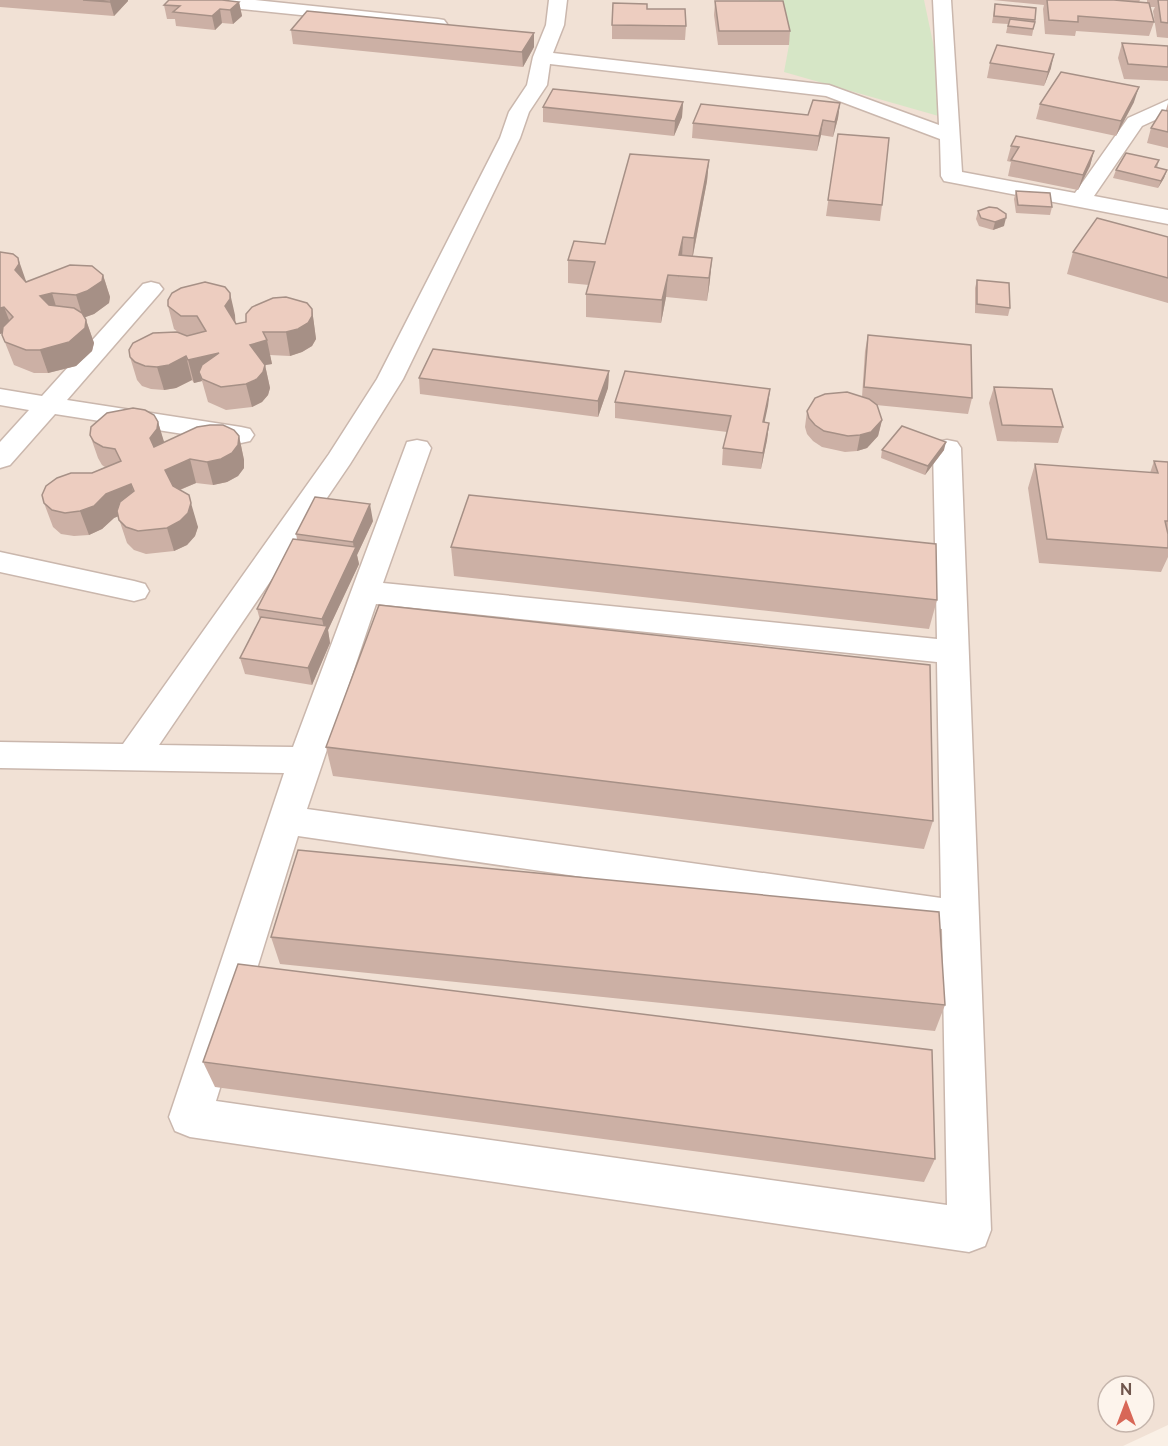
<svg xmlns="http://www.w3.org/2000/svg" width="1168" height="1446" viewBox="0 0 1168 1446" font-family="Raleway,sans-serif">
<rect width="100%" height="100%" fill="#faf0e6"/>
<!-- residential -->
<path fill="#f1e1d5" fill-rule="evenodd" d="M 0,0 L 1168,0 L 1168,1425 L 1123,1446 L 0,1446 ZM 1108,1386 L 1144,1386 L 1144,1422 L 1108,1422 Z"/>
<!-- green -->
<polygon fill="#d6e6c6" points="758,0 924,0 949,119 784,72 789,45 782,15"/>
<g fill="none" stroke-linecap="round" stroke-linejoin="round">
<defs>
<g id="street">
<polygon points="194,0 255,0 438,19 444,20 447,24 444,28 438,29 203,5 197,4"/>
<path d="M 549,0 L 567,0 L 564,25 L 553,53 L 829,85 L 939,125 L 933,0 L 951,0 L 962,172 L 1075,193 L 1128,118 L 1168,100 L 1168,114 L 1142,126 L 1094,196 L 1168,210 L 1168,224 L 944,181 L 941,176 L 940,139 L 826,96 L 550,64 L 547,85 L 529,112 L 520,138 L 403,379 L 350,464 L 159,745 L 293,747 L 407,442 L 417,440 L 427,442 L 431,448 L 383,583 L 937,639 L 933,448 L 937,442 L 947,440 L 957,442 L 961,448 L 991,1230 L 985,1246 L 969,1252 L 190,1137 L 175,1131 L 169,1117 L 284,773 L 0,768 L 0,742 L 123,744 L 329,454 L 377,379 L 500,138 L 509,112 L 527,85 L 533,57 L 546,25 ZM 376,604 L 937,662 L 941,898 L 307,809 ZM 298,836 L 942,929 L 947,1205 L 216,1101 Z"/>
<polygon points="151,282 159,284 163,289 159,294 67,400 241,427 250,429 254,435 250,441 241,443 55,414 10,465 0,468 0,442 29,410 0,405 0,389 42,396 143,284"/>
<polygon points="0,552 134,581 145,584 149,591 145,598 134,601 0,572"/>
</g>
</defs>
<!-- street casing -->
<use href="#street" stroke="#cab7ad" stroke-width="3"/>
<!-- street -->
<use href="#street" fill="#fff" fill-rule="evenodd"/>
</g>
<!-- wall -->
<g fill="#ccb0a5">
<polygon points="0,0 128,0 128,1 114,16 0,7"/>
<polygon points="993,0 1140,0 1139,2 1147,2 1147,0 1168,0 1168,38 1157,37 1153,11 1155,7 1150,7 1154,22 1149,36 1076,31 1075,36 1045,34 1043,9 1044,5"/>
<polygon points="715,1 790,31 789,45 718,45 714,15"/>
<polygon points="239,2 242,16 233,24 222,23 215,30 176,26 175,19 167,19 164,5"/>
<polygon points="995,4 1035,20 1032,36 1006,33 1008,24 992,23"/>
<polygon points="647,9 686,26 685,40 612,39 612,25"/>
<polygon points="291,30 534,33 534,47 523,67 293,44"/>
<polygon points="1122,43 1168,46 1168,81 1124,79 1118,58"/>
<polygon points="990,63 1051,68 1044,86 987,78"/>
<polygon points="683,102 682,117 674,136 543,122 543,107"/>
<polygon points="1134,102 1116,136 1036,119 1040,104"/>
<polygon points="840,103 838,118 833,137 821,135 817,151 692,138 693,123 808,115"/>
<polygon points="1168,103 1168,148 1147,143 1151,128 1166,110"/>
<polygon points="838,134 882,205 880,221 826,216"/>
<polygon points="1011,146 1094,151 1090,166 1078,190 1008,176 1011,162 1007,161"/>
<polygon points="709,160 707,181 693,256 710,280 707,301 666,297 661,323 586,317 586,294 589,285 568,283 568,260 605,244"/>
<polygon points="1159,160 1157,168 1167,170 1164,178 1158,188 1113,178 1116,170"/>
<polygon points="1016,191 1052,207 1050,215 1016,213 1014,199"/>
<polygon points="978,211 1004,226 993,230 979,226 976,219"/>
<polygon points="1168,237 1168,303 1067,274 1073,252"/>
<polygon points="0,252 26,282 103,275 110,297 109,303 94,314 85,317 94,343 92,351 76,366 48,373 34,373 14,365 2,335 2,333 0,334"/>
<polygon points="977,280 1010,308 1008,316 975,313 975,288"/>
<polygon points="168,306 235,315 236,324 312,309 316,339 312,346 302,352 290,356 270,355 272,364 265,365 270,388 268,395 262,402 252,407 226,410 208,402 202,381 194,383 192,380 176,388 164,390 151,389 142,386 137,380 130,357 178,332 174,329"/>
<polygon points="868,335 972,398 968,414 876,405 882,420 878,436 867,448 857,451 845,452 822,447 813,441 807,434 805,427 807,411 862,397 865,351"/>
<polygon points="609,371 608,388 598,417 420,394 419,378"/>
<polygon points="994,387 1063,427 1058,443 997,441 989,403"/>
<polygon points="770,389 764,423 769,423 767,440 761,469 722,465 723,448 727,432 615,418 615,402"/>
<polygon points="158,422 164,443 239,436 244,460 244,468 238,476 227,482 213,485 196,483 180,490 198,527 195,536 187,545 174,551 146,554 134,550 127,543 118,516 114,518 102,529 89,535 74,536 61,534 53,527 44,503 92,473 105,467 102,465 98,458 90,435"/>
<polygon points="882,450 944,450 925,475 881,458"/>
<polygon points="1154,461 1168,462 1168,557 1161,572 1039,563 1028,488 1035,464 1150,473"/>
<polygon points="373,521 357,555 359,564 328,630 330,643 312,685 245,674 240,658 260,620 257,609 297,539 296,534"/>
<polygon points="451,547 937,600 929,629 454,576"/>
<polygon points="326,747 933,821 924,849 333,776"/>
<polygon points="271,937 945,1005 935,1031 280,964"/>
<polygon points="203,1062 935,1159 924,1182 215,1087"/>
</g>
<!-- shaded-wall -->
<g fill="#a69086">
<polygon points="112,0 128,0 128,1 114,16 110,2"/>
<polygon points="239,2 242,16 233,24 230,10"/>
<polygon points="220,9 222,23 215,30 212,16"/>
<polygon points="534,33 534,47 523,67 522,52"/>
<polygon points="1054,54 1051,68 1044,86 1048,72"/>
<polygon points="1139,87 1134,102 1116,136 1121,121"/>
<polygon points="683,102 682,117 674,136 675,121"/>
<polygon points="840,103 838,118 833,137 835,122"/>
<polygon points="823,120 821,135 817,151 819,136"/>
<polygon points="1094,151 1090,166 1078,190 1083,175"/>
<polygon points="709,160 707,181 692,260 694,238"/>
<polygon points="1167,170 1164,178 1158,188 1161,181"/>
<polygon points="1006,218 1004,226 993,230 995,222"/>
<polygon points="683,237 682,259 678,278 679,255"/>
<polygon points="18,258 26,281 27,287 15,270"/>
<polygon points="712,258 710,280 707,301 709,278"/>
<polygon points="103,275 110,297 109,303 94,314 83,318 76,295"/>
<polygon points="668,275 666,297 661,323 662,300"/>
<polygon points="52,293 59,316 40,296"/>
<polygon points="230,293 235,315 235,322 225,306"/>
<polygon points="4,307 13,330 0,334 0,308"/>
<polygon points="312,309 316,339 312,346 302,352 290,356 286,332"/>
<polygon points="86,320 94,343 92,351 76,366 48,373 40,350"/>
<polygon points="267,340 272,364 265,365 270,388 268,395 262,402 252,407 246,384 250,345"/>
<polygon points="219,353 199,372 202,381 194,383 188,360"/>
<polygon points="186,356 192,380 176,388 164,390 157,367"/>
<polygon points="609,371 608,388 598,417 598,401"/>
<polygon points="770,389 768,406 761,439 763,422"/>
<polygon points="882,420 878,436 867,448 857,451 860,435"/>
<polygon points="158,422 165,445 157,461 150,438"/>
<polygon points="769,423 767,440 761,469 763,453"/>
<polygon points="239,436 244,460 244,468 238,476 227,482 213,485 207,462"/>
<polygon points="946,442 944,450 925,475 928,466"/>
<polygon points="190,459 196,483 172,493 165,470"/>
<polygon points="131,484 138,508 114,518 102,529 89,535 80,511 106,494"/>
<polygon points="191,503 198,527 195,536 187,545 174,551 167,528"/>
<polygon points="370,504 373,521 357,555 359,564 328,630 330,643 312,685 308,668 325,632 322,619 354,550 353,542"/>
</g>
<!-- building -->
<g fill="#edcdc0" stroke="#a69086" stroke-width="1.5">
<polygon points="83,0 112,0 110,2"/>
<polygon points="169,0 222,0 239,2 230,10 220,9 212,16 173,12 180,6 164,5"/>
<polygon points="1047,0 1114,0 1149,3 1154,22 1078,16 1078,22 1049,20"/>
<polygon points="1158,0 1168,0 1168,23 1161,22"/>
<polygon points="715,1 783,1 790,31 719,31"/>
<polygon points="613,3 647,4 647,9 685,9 686,26 612,25"/>
<polygon points="995,4 1036,8 1035,20 994,16"/>
<polygon points="307,11 534,33 522,52 291,30"/>
<polygon points="1010,19 1035,22 1033,29 1008,26"/>
<polygon points="1122,43 1168,46 1168,67 1128,64"/>
<polygon points="997,45 1054,54 1048,72 990,63"/>
<polygon points="1061,72 1139,87 1121,121 1040,104"/>
<polygon points="553,89 683,102 675,121 543,107"/>
<polygon points="813,100 840,103 835,122 823,120 819,136 693,123 701,104 808,115"/>
<polygon points="1162,110 1168,111 1168,132 1151,128"/>
<polygon points="838,134 889,138 882,205 828,200"/>
<polygon points="1016,136 1094,151 1083,175 1011,160 1019,147 1011,146"/>
<polygon points="1126,153 1159,160 1155,167 1167,170 1161,181 1116,170"/>
<polygon points="630,154 709,160 694,238 683,237 679,255 712,258 709,278 668,275 662,300 586,294 595,262 568,260 574,241 605,244"/>
<polygon points="1016,191 1050,193 1052,207 1018,205"/>
<polygon points="989,207 997,208 1006,214 1006,218 995,222 981,218 978,211"/>
<polygon points="1097,218 1168,237 1168,278 1073,252"/>
<polygon points="0,252 13,254 18,258 19,264 15,270 26,282 70,265 92,266 103,275 102,281 87,291 76,295 52,293 40,296 49,305 74,308 82,313 86,320 85,328 69,342 40,350 26,350 5,342 2,335 3,327 13,317 4,307 0,308"/>
<polygon points="977,280 1009,283 1010,308 977,304"/>
<polygon points="205,282 225,287 230,293 230,299 225,306 236,324 246,322 246,314 252,307 273,298 286,297 307,303 312,309 312,316 308,323 298,329 286,332 263,332 267,340 250,345 265,365 263,372 257,379 246,384 221,387 202,379 199,372 202,365 219,353 188,360 186,356 169,365 157,367 145,366 135,362 130,357 129,350 133,343 153,333 177,332 187,336 206,331 197,316 181,316 168,306 168,300 172,293 181,288"/>
<polygon points="868,335 971,345 972,398 864,387"/>
<polygon points="433,349 609,371 598,401 419,378"/>
<polygon points="625,371 770,389 763,422 769,423 763,453 723,448 731,416 615,402"/>
<polygon points="994,387 1052,389 1063,427 1002,425"/>
<polygon points="847,392 869,399 877,405 882,420 871,432 860,435 848,436 824,431 815,425 809,418 807,411 815,398 825,394"/>
<polygon points="133,408 145,410 154,415 158,422 157,429 150,438 154,447 197,427 210,425 223,425 234,430 239,436 238,445 232,453 221,459 207,462 190,459 165,470 173,486 189,495 191,503 188,513 180,521 167,528 138,531 126,527 119,520 117,511 120,502 134,491 131,484 106,494 94,506 80,511 65,513 52,510 44,503 42,495 46,486 57,478 71,473 92,473 121,461 115,449 103,447 94,442 90,435 91,427 107,413"/>
<polygon points="902,426 946,442 928,466 882,450"/>
<polygon points="1154,461 1168,462 1168,521 1165,521 1168,534 1168,548 1047,539 1035,464 1158,473"/>
<polygon points="469,495 936,544 937,600 451,547"/>
<polygon points="315,497 370,504 353,542 296,534"/>
<polygon points="293,539 356,547 322,619 257,609"/>
<polygon points="379,605 930,665 933,821 326,747"/>
<polygon points="261,617 327,626 308,668 240,658"/>
<polygon points="298,850 939,912 945,1005 271,937"/>
<polygon points="238,964 932,1050 935,1159 203,1062"/>
</g>
<!-- north arrow -->
<g transform="translate(1126 1404)"><circle r="28" fill="#fdf4ec" stroke="#c5b5ac" stroke-width="1.5"/>
<path d="M0-4.5L10 22L0 15L-10 22Z" fill="#d86757"/>
<text y="-9" font-size="16" font-weight="bold" text-anchor="middle" fill="#70564d">N</text>
</g>
</svg>
